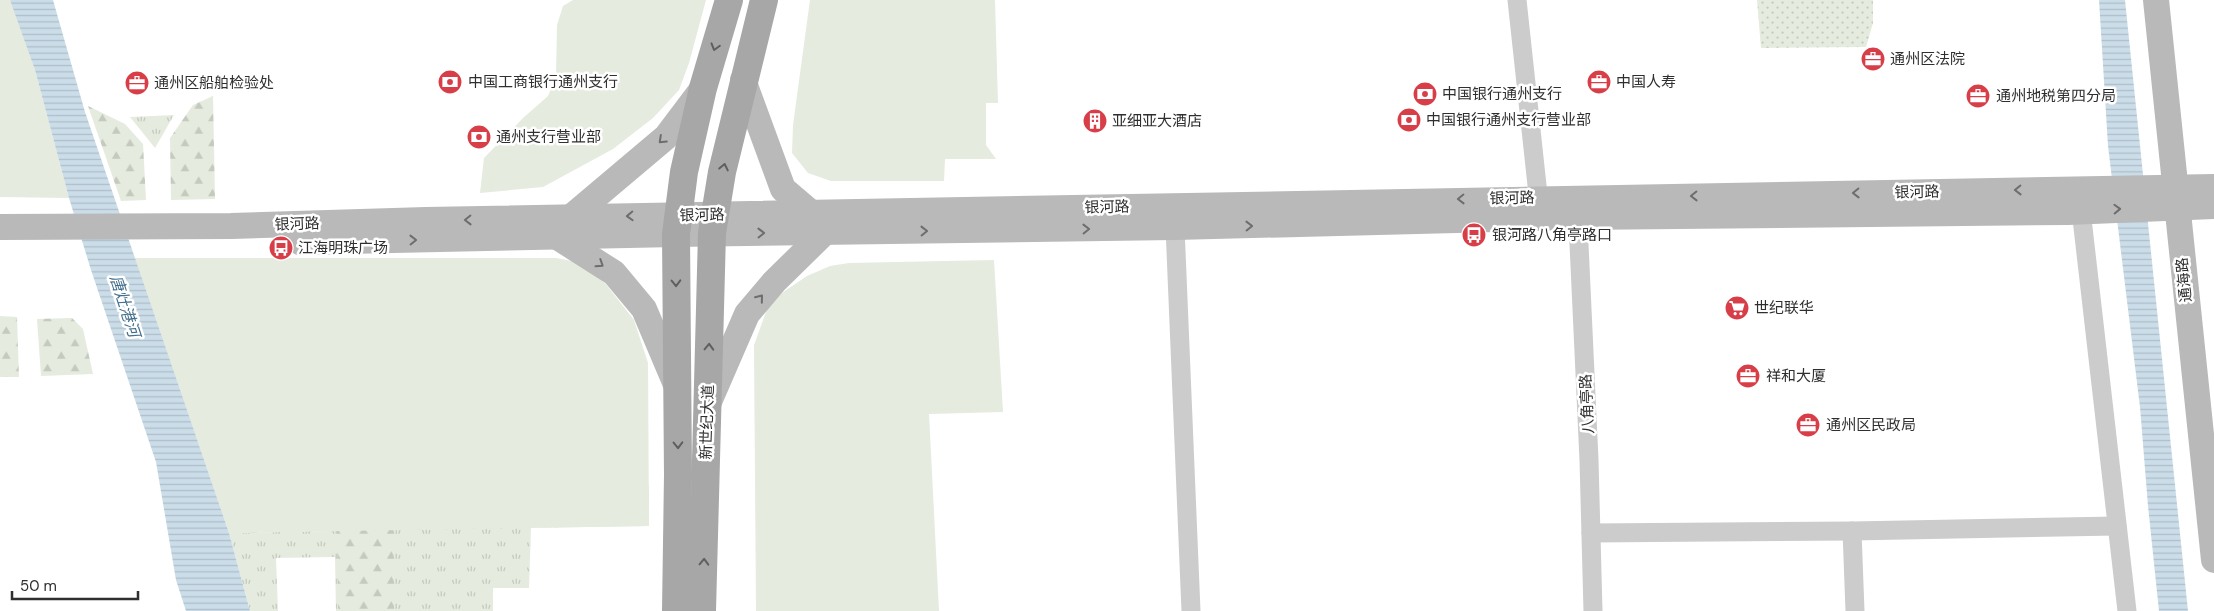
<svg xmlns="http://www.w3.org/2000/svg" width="2214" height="611" viewBox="0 0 2214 611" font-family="'DM Sans','Noto Sans SC',sans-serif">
<defs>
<pattern id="grass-tufts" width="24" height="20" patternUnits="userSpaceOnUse" patternTransform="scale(1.25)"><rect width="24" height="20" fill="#e5ebde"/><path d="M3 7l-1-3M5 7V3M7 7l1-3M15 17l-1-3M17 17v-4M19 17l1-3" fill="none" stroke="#c5cabf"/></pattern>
<pattern id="forest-firs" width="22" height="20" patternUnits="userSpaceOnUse" patternTransform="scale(1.25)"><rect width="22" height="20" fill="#e5ebde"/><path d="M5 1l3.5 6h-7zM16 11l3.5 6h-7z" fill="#c5cabf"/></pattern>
<pattern id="garden-dots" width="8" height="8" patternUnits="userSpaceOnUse" patternTransform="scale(1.25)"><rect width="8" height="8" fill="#e5ebde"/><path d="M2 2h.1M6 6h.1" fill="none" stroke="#c5cabf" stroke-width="1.8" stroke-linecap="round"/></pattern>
<pattern id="water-rules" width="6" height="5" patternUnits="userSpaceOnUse" patternTransform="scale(1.25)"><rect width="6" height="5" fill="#cbdde9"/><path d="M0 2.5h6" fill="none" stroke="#afbec8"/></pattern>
</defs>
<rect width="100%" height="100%" fill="#fff"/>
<!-- grass -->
<g fill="url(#grass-tufts)">
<polygon points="174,115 155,148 130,117"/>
<polygon points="531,527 529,588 493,588 493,611 336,611 335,557 276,558 278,611 250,611 229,533"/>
</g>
<!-- forest -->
<g fill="url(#forest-firs)">
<polygon points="213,96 215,199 171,200 170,138 193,105"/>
<polygon points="88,106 125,124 143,144 146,200 121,201"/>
<polygon points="0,316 17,317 19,377 0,377"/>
<polygon points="72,318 83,329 93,374 41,376 37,319"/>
<polygon points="649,486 649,526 393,530 394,611 338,611 337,531 229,533"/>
</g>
<!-- park -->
<g fill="#e5ebde">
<polygon points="0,0 10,0 13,5 35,70 69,198 0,197"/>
<polygon points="573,0 706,0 689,63 679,90 653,118 613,149 543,187 480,193 484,158 523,118 548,96 556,77 557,25 563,6"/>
<polygon points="810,0 995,0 998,103 986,103 986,145 996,159 945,159 944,181 831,181 808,173 792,153 793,125"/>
<polygon points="134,258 556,258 577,262 605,283 634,320 648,363 649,526 229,533"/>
<polygon points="994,260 1003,412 929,414 939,611 756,611 754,345 770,301 807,276 830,266 849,263"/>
</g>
<!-- garden -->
<polygon fill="url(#garden-dots)" points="1757,0 1873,0 1873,23 1866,47 1761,48"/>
<!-- water -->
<g fill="url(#water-rules)">
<polygon points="10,0 53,0 85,112 229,533 250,611 186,611 176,580 156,462 91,270 69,198 35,70"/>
<polygon points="2099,0 2125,0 2188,611 2159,611 2148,506 2140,407 2108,146"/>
</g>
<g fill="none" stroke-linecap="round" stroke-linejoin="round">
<!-- street -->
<g stroke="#ccc" stroke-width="19">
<polyline points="1517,0 1540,213"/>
<polyline points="1577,205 1576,217 1579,244 1589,460 1593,611"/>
<polyline points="2081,210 2127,611"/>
<polyline points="1175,227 1191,611"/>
<polyline points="1852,531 1855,611"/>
<polyline points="1591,533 1852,531 2117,526"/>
</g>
<!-- secondary -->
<g stroke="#b9b9b9" stroke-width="26">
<polyline points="2156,0 2214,560"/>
<polyline points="743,80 783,189 810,212"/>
<polyline points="570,218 666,137 703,88"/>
<polyline points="0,227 231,226 426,220 2214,187"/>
<polyline points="559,238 614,273 644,309 677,387"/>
<polyline points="300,242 676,234 1175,227 1576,217 2068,212 2214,206"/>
<polyline points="708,404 747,314 774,282 825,232"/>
</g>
<!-- primary -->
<g stroke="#a7a7a7" stroke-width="28">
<polyline points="676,611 678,475 676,234 684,172 703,88 729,0"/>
<polyline points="702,611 712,233 722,172 764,0"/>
</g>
</g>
<!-- one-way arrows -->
<defs><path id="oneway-chevron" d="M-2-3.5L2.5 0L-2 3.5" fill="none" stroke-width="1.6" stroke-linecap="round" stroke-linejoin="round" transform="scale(1.25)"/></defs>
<g stroke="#5f5f5f">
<use href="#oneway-chevron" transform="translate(715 47) rotate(106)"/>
<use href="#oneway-chevron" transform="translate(724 167) rotate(-78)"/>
<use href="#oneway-chevron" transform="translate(676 283) rotate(89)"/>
<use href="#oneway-chevron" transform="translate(709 347) rotate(-88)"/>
<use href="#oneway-chevron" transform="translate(678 445) rotate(89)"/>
<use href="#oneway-chevron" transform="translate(704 562) rotate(-88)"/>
</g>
<g stroke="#6d6d6d">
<use href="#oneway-chevron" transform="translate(662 140) rotate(137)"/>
<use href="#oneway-chevron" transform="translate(2018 190) rotate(179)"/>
<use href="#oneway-chevron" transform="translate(1856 193) rotate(179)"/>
<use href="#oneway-chevron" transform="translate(1694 196) rotate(179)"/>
<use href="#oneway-chevron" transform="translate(1461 199) rotate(179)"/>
<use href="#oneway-chevron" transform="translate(2117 209) rotate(-2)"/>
<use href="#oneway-chevron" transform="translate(630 216) rotate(178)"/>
<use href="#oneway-chevron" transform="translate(468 220) rotate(179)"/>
<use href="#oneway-chevron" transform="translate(1249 226) rotate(-1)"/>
<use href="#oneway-chevron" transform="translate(1086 229) rotate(-1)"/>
<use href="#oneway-chevron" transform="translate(924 231) rotate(-1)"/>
<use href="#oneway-chevron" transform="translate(761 233) rotate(-1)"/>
<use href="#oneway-chevron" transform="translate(413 240) rotate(-1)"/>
<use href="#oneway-chevron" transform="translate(600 264) rotate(33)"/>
<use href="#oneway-chevron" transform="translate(760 298) rotate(-51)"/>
</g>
<!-- icons -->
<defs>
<symbol id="office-disc" viewBox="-11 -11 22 22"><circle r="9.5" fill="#d83e48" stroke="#fff"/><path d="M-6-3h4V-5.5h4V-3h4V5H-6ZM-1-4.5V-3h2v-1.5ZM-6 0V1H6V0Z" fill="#fff"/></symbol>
<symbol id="bank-disc" viewBox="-11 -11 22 22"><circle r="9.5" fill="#d83e48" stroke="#fff"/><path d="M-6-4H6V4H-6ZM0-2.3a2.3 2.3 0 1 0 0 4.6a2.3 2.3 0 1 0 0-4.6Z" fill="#fff"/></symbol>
<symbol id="building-disc" viewBox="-11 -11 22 22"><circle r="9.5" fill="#d83e48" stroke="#fff"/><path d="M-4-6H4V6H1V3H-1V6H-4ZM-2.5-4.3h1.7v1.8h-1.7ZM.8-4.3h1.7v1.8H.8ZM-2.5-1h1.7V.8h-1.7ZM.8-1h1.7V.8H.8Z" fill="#fff"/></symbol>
<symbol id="bus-disc" viewBox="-11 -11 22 22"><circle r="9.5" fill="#d83e48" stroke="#fff"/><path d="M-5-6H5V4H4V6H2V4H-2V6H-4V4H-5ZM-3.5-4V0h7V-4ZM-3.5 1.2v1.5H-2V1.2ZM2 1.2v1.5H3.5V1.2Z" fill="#fff"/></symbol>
<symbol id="supermarket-disc" viewBox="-11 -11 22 22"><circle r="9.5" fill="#d83e48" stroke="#fff"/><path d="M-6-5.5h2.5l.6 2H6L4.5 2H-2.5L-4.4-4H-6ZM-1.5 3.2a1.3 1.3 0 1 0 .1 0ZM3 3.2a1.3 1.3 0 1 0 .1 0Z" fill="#fff"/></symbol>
</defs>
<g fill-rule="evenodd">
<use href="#office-disc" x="1859" y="45" width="28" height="28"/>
<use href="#bank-disc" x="436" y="68" width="28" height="28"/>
<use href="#office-disc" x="1585" y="68" width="28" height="28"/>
<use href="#office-disc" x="123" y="69" width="28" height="28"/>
<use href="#bank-disc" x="1411" y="80" width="28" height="28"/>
<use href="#office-disc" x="1964" y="82" width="28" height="28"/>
<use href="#bank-disc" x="1395" y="106" width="28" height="28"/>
<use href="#building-disc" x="1081" y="107" width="28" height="28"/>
<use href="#bank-disc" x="465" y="123" width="28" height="28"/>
<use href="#bus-disc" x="1460" y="221" width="28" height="28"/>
<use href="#bus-disc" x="267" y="234" width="28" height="28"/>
<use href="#supermarket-disc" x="1723" y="294" width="28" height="28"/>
<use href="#office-disc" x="1734" y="362" width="28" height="28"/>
<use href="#office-disc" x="1794" y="411" width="28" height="28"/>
</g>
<g text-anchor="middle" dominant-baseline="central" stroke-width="5" stroke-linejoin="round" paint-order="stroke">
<!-- poi labels -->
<g font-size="15" fill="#2f2f2f" stroke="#fff" text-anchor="start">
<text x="1890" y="59">通州区法院</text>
<text x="468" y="82">中国工商银行通州支行</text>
<text x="1616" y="82">中国人寿</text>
<text x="154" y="83">通州区船舶检验处</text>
<text x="1442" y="94">中国银行通州支行</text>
<text x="1996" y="96">通州地税第四分局</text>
<text x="1426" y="120">中国银行通州支行营业部</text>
<text x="1112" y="121">亚细亚大酒店</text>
<text x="496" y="137">通州支行营业部</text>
<text x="1492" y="235">银河路八角亭路口</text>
<text x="298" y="248">江海明珠广场</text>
<text x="1754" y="308">世纪联华</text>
<text x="1766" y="376">祥和大厦</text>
<text x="1826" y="425">通州区民政局</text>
</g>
<!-- street labels -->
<g font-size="15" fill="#2f2f2f" stroke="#fff">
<text transform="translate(1917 192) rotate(-1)">银河路</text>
<text transform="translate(1512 198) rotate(-1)">银河路</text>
<text transform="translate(1107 207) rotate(-1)">银河路</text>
<text transform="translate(702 215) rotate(-1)">银河路</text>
<text transform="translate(297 224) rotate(-2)">银河路</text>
<text transform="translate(2184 280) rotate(-96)">通海路</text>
<text transform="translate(1587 404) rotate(-93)">八角亭路</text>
<text transform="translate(707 422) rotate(-88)">新世纪大道</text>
</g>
<!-- water labels -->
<g font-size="16" font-style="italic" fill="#426e8b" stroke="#fff">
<text transform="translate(125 306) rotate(72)">唐灶港河</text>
</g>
</g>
<!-- scale -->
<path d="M12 591v8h126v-8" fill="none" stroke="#2f2f2f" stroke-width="2.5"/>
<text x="20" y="591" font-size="15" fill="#2f2f2f" stroke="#ffffff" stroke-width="4" paint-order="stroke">50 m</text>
</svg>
